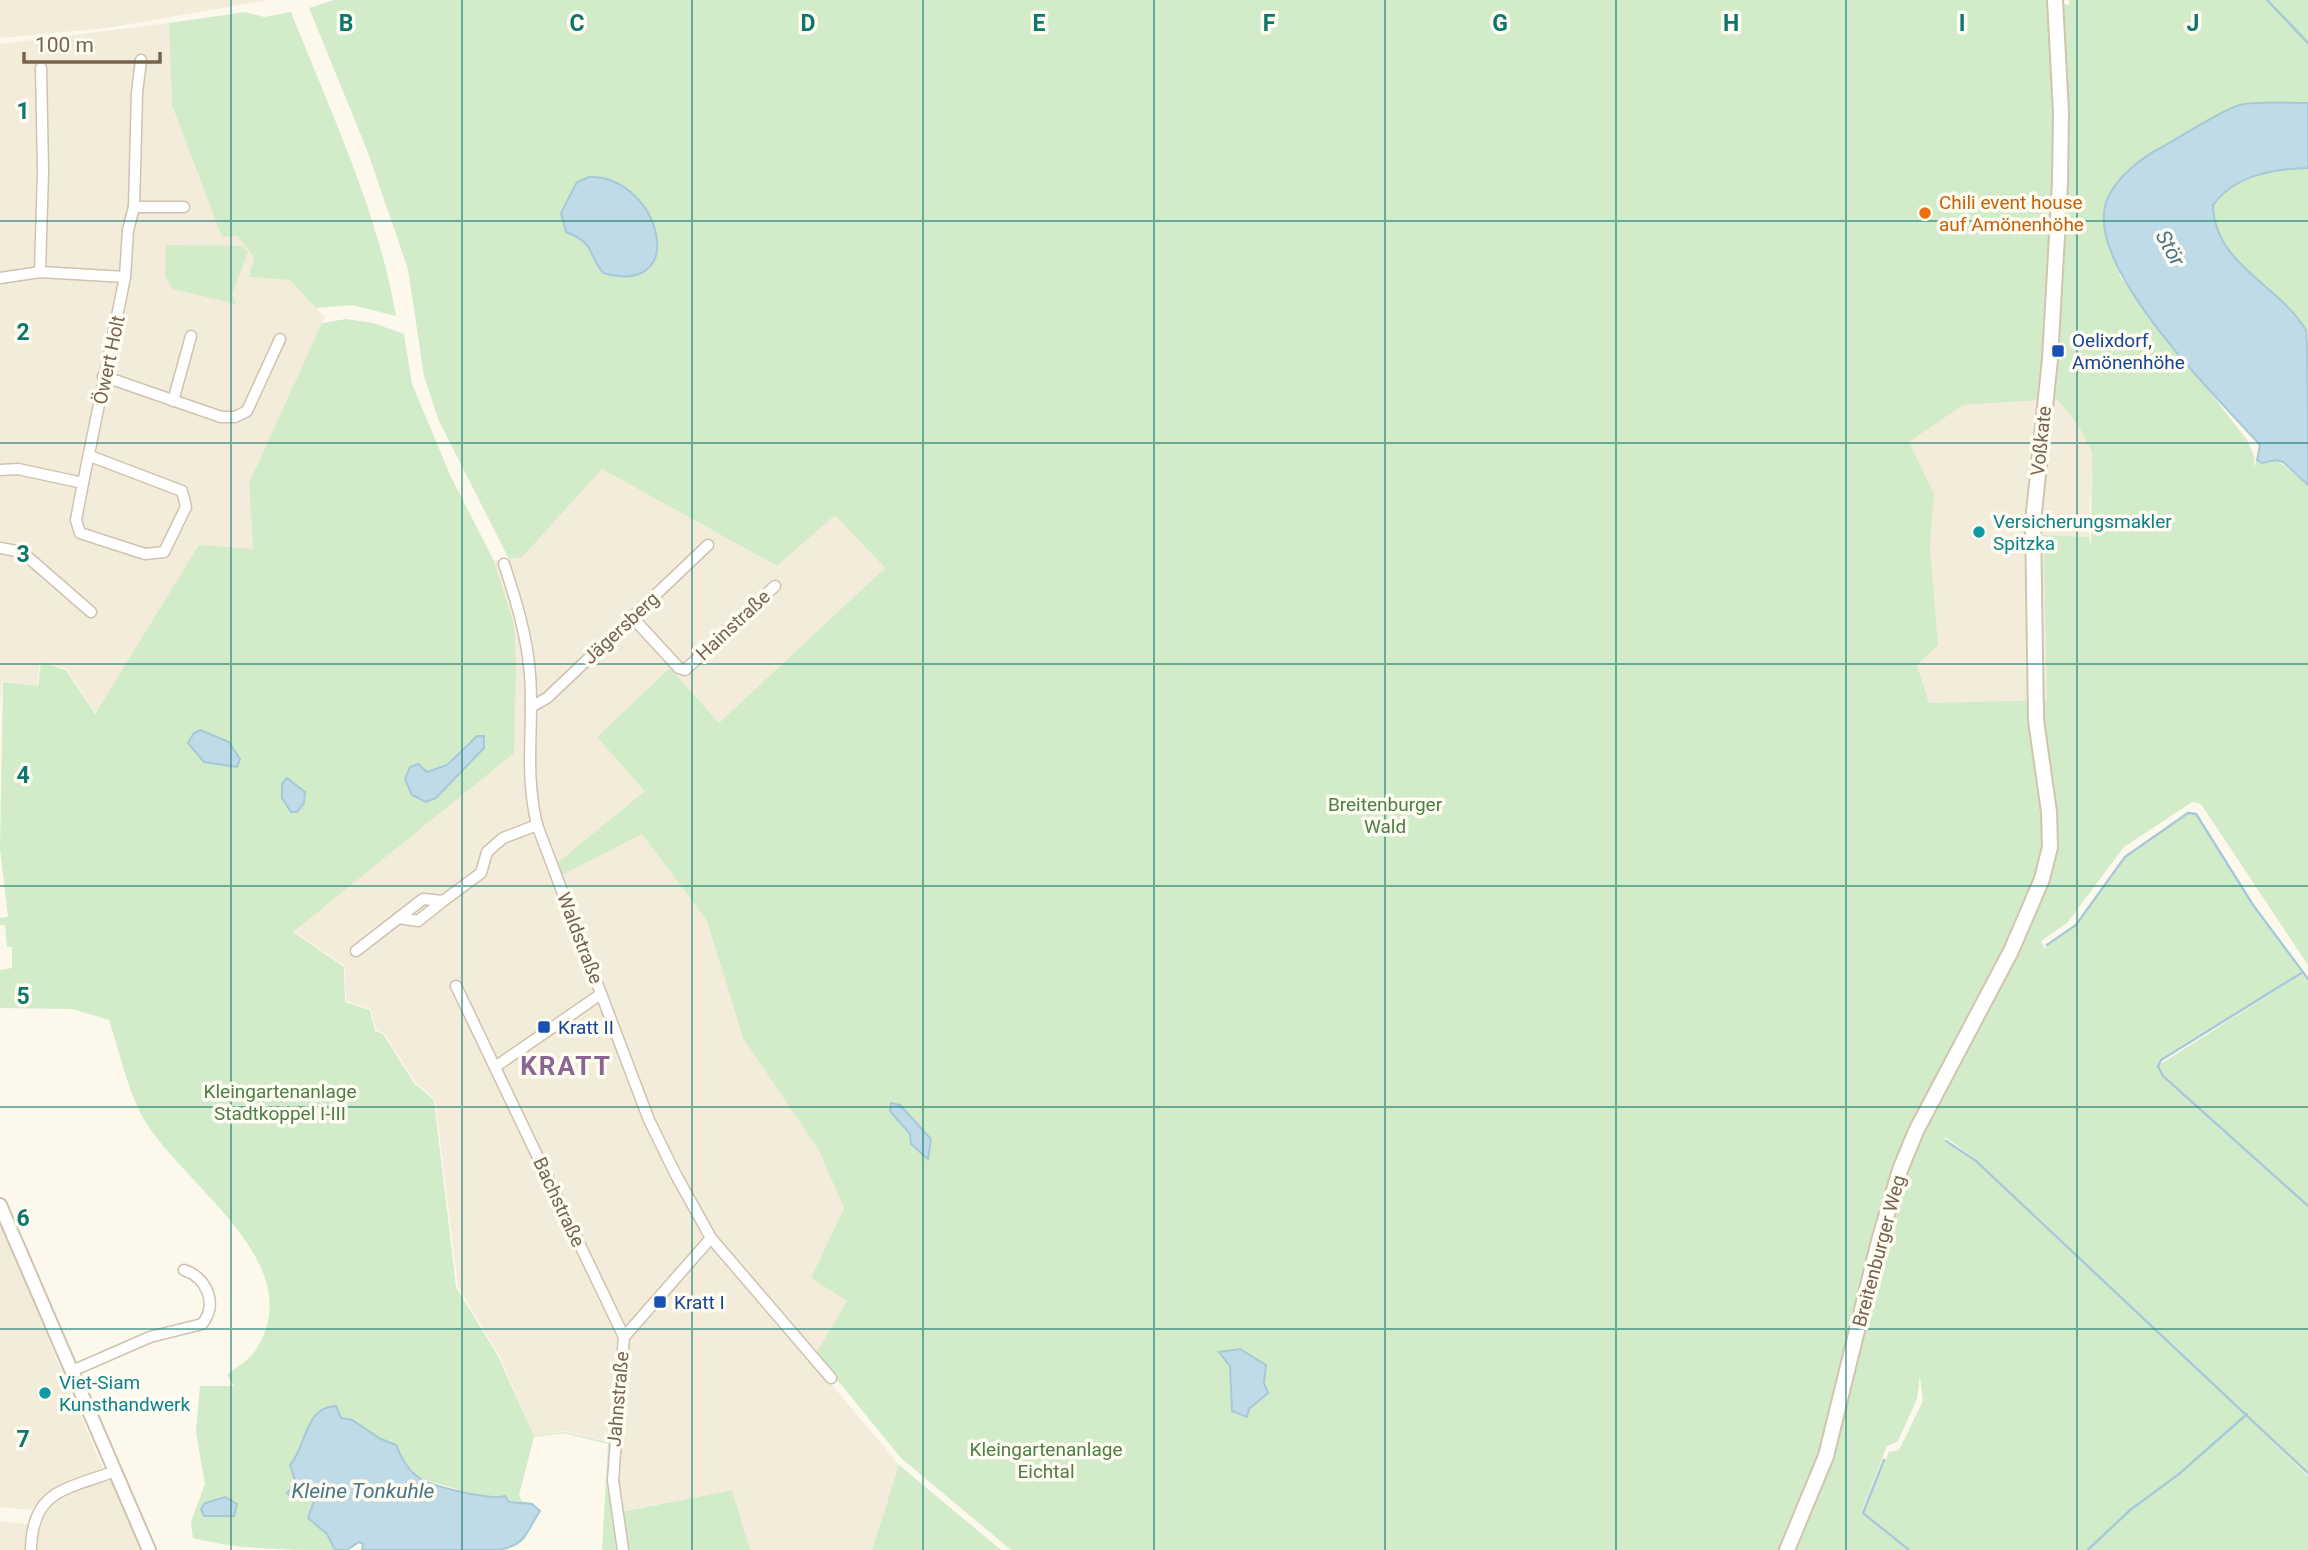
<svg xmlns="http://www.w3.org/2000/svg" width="2308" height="1550" viewBox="0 0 2308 1550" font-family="Roboto,sans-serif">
<rect width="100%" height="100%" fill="#fcf8ec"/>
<!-- residential -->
<g fill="#f4ecda">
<polygon points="0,0 269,0 107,28 0,38"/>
<polygon points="169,23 172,105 237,236 255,257 249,277 290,280 325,317 249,483 253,549 169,599 95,713 67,669 40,662 37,686 2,681 0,708 0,44"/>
<polygon points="2057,399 2078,425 2092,452 2089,537 2043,535 2047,700 1929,703 1917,665 1938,644 1930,546 1934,494 1908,442 1963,405"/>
<polygon points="602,469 777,566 835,514 885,568 719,723 670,669 646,791 560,875 642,834 707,921 743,1038 819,1151 844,1208 811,1278 847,1300 813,1362 899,1465 872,1550 750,1550 732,1490 612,1513 611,1443 564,1431 534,1436 500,1357 458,1287 435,1099 415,1082 384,1033 376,1030 371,1009 346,1001 345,966 293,931 513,753 514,624 494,561 522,556"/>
<polygon points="0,1224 103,1469 50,1492 30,1510 0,1507"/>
<polygon points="110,1478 142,1550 0,1550 0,1521 36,1525 46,1509 61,1498"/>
</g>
<!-- green -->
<g fill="#d2ebc9" fill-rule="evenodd">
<path d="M 334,0 L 2047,0 L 2069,5 L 2069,0 L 2266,0 L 2290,25 L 2268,0 L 2308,0 L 2308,103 L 2241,104 L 2119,275 L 2247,440 L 2255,458 L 2253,468 L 2257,460 L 2269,463 L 2277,460 L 2308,485 L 2308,965 L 2201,804 L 2192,802 L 2124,847 L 2067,923 L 2041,941 L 2045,948 L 2077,926 L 2126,858 L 2188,814 L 2195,815 L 2252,906 L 2301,972 L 2160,1059 L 2157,1066 L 2162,1077 L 2308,1208 L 2308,1471 L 1977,1160 L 1945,1137 L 1945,1142 L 1975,1162 L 2245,1414 L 2178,1475 L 2129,1509 L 2087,1550 L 1911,1550 L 1864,1512 L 1889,1452 L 1899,1450 L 1923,1401 L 1920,1376 L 1917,1399 L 1898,1441 L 1887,1446 L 1861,1513 L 1907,1550 L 1011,1550 L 901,1458 L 816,1354 L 847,1301 L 811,1278 L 844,1208 L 819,1151 L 743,1038 L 707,921 L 642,834 L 560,876 L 556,864 L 645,791 L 597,737 L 670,668 L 719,723 L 885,568 L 835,515 L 777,566 L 602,469 L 522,557 L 509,559 L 438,419 L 424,376 L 408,269 L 367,150 L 309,8 ZM 582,238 L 649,270 L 627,277 L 603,273 L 590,245 ZM 2057,399 L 2078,425 L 2092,452 L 2091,547 L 2089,537 L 2043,535 L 2047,700 L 1929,703 L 1917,665 L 1938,645 L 1930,546 L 1934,494 L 1909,442 L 1963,405 ZM 900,1105 L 930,1139 L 911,1144 L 910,1134 L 890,1111 ZM 1240,1349 C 1265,1367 1272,1386 1249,1409 L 1232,1403 L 1230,1366 L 1220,1353 Z"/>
<path d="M 245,12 L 264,17 L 291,12 C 330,111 378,211 396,316 L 352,305 L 316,308 L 290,280 L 249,277 L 254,257 L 237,236 L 222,237 L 172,105 L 169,23 Z"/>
<path d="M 2308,168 L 2308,333 C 2277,293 2214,260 2213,205 C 2236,175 2272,169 2308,168 Z"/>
<polygon points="166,245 242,246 248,252 232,294 236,304 173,289 165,276"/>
<path d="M 346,319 L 373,323 L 404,334 L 412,384 L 450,475 L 494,561 L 514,624 L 516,666 L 514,753 L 293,932 L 344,967 L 345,1002 L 370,1010 L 375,1031 L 383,1034 L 414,1083 L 434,1100 L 456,1287 L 498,1356 L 534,1436 L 564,1432 L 611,1443 L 611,1502 L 618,1550 L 602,1550 L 608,1444 L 564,1433 L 534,1437 L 519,1495 L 522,1501 L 532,1503 L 541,1511 C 525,1532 531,1547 497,1550 C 527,1546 525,1532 540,1512 L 522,1502 L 490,1499 L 419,1478 L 388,1443 L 352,1420 L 341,1418 L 336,1406 L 332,1406 L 301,1442 L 295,1485 L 302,1496 L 308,1494 L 313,1498 C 314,1528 325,1525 335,1550 C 287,1550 239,1550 193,1538 L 191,1522 L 205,1484 L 196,1432 L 200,1386 L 234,1386 L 227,1375 C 236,1368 249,1360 255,1351 C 315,1261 174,1181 140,1112 C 126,1084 119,1050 109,1020 L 72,1009 L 0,1008 L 0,970 L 12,968 L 12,947 L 7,947 L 5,925 L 0,925 L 0,918 L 8,917 L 0,848 L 3,682 L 38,686 L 41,662 L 66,670 L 95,714 L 199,545 L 253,549 L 249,483 L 322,323 ZM 201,731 L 229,742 L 240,759 L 237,767 L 204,762 L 189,745 L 194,733 ZM 470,741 L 486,743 L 436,798 L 426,802 L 412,795 L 418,764 L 427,772 L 447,764 ZM 225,1497 L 236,1504 L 234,1516 L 204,1516 L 209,1501 Z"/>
<polygon points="2302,974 2308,981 2308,1205 2164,1075 2159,1065"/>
<polygon points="2246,1416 2308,1476 2308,1550 2090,1550 2129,1512 2178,1477"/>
<polygon points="899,1465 1001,1550 872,1550"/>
<polygon points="732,1490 750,1550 628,1550 620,1512"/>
</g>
<!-- water -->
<g fill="#bfdbe7" stroke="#a6c9d8" stroke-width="2">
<path d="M 2308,103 L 2308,168 C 2273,169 2235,175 2213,205 C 2214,264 2279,285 2306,330 C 2308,340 2308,464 2308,485 L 2283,462 L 2277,460 L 2262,463 L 2257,460 L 2260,445 C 2219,399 2081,265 2107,200 C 2116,177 2142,157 2164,146 C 2182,136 2226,107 2244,104 C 2265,101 2287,103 2308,103 Z"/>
<path d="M 589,177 C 660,175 692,298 603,273 C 586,251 596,244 566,232 L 561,213 L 577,182 Z"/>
<polygon points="200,730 229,742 240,759 237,767 204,762 188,743 194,733"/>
<polygon points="477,736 484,736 484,748 436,798 426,802 412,795 405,779 410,767 418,764 427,772 447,765"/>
<polygon points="287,778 305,792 304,803 297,812 291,812 282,798 282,784"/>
<polygon points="891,1103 900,1105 931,1139 928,1159 911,1144 910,1134 890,1111"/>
<polygon points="1240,1349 1266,1365 1264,1383 1268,1393 1249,1409 1247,1417 1232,1411 1230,1366 1219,1352"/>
<path d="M 336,1406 L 341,1418 L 352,1420 L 381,1439 L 396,1445 C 400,1455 408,1470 418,1477 C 429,1486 492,1501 505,1496 L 509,1502 L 532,1504 L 540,1511 C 526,1532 526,1546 497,1550 L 362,1550 L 363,1544 L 359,1542 L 347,1550 L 335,1550 L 327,1534 L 308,1518 L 314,1501 L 311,1495 L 293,1499 L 287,1493 L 296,1483 L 290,1465 C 307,1446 304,1407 336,1406 Z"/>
<polygon points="225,1497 237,1504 234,1516 204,1516 201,1509 205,1503"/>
</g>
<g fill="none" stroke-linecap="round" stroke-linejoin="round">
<!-- stream -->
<g stroke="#a6c9d8" stroke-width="2.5">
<polyline points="2267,0 2308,43"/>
<polyline points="2047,945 2076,925 2125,857 2188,813 2196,814 2253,905 2308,979"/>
<polyline points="2303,972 2161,1060 2158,1066 2163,1076 2308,1206"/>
<polyline points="1946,1141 1976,1161 2308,1473"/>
<polyline points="1884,1460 1863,1513 1909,1550"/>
<polyline points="2088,1550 2130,1510 2178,1475 2247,1414"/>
</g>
<defs>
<g id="minor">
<polyline points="134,207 184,207"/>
<polyline points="40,272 43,171 41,68"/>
<polyline points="125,277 128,230 134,207 137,93 141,60"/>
<polyline points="0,278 40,272 125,277 83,483 18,469 0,470"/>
<polyline points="103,376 221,417 235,417 247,411 280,339"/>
<polyline points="173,401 191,336"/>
<polyline points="83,483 76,520 80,533 145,554 164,552 186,507 182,491 90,456"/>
<polyline points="0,548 22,552 91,612"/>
<path d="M 504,564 C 516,600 527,636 530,674 C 534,729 524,769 537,825 L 649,1120 L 676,1175 L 711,1238 L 831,1378"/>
<polyline points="633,618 679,668 685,670 775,586"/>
<polyline points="531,707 547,698 708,545"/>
<polyline points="399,918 418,921 443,901"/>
<polyline points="356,951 423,899 443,901 481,873 487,852 503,838 537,825"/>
<polyline points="456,986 624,1337"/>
<polyline points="495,1067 601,994"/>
<path d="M 72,1371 L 150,1337 L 202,1324 C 219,1304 206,1277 184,1270"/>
<path d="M 31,1550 C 32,1489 66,1490 115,1471"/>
<polyline points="623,1550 613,1480 624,1337 711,1238"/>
</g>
<polyline id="tertiary" points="0,1205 149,1550"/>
<polyline id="secondary" points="1787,1550 1826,1456 1879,1241 1900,1170 1916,1131 2011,951 2042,879 2050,847 2049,812 2036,720 2033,522 2050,359 2060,183 2061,113 2055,0"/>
</defs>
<!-- minor casing -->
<use href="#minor" stroke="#cfc2b0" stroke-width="13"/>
<!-- tertiary casing -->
<use href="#tertiary" stroke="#cfc2b0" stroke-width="16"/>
<!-- secondary casing -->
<use href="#secondary" stroke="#d2c4ae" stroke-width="18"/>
<!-- minor -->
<use href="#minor" stroke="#fff" stroke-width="10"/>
<!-- tertiary -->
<use href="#tertiary" stroke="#fff" stroke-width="12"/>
<!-- secondary -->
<use href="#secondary" stroke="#fff" stroke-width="14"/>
</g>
<!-- grid -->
<path fill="none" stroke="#0f766e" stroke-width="2" stroke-opacity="0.55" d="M 231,0 L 231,1550M 462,0 L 462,1550M 692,0 L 692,1550M 923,0 L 923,1550M 1154,0 L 1154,1550M 1385,0 L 1385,1550M 1616,0 L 1616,1550M 1846,0 L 1846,1550M 2077,0 L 2077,1550M 0,221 L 2308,221M 0,443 L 2308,443M 0,664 L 2308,664M 0,886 L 2308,886M 0,1107 L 2308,1107M 0,1329 L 2308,1329"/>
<!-- markers -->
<circle fill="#e8710a" stroke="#fffcf2" stroke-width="2.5" cx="1925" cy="213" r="7"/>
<g fill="#1a4fb4" stroke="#fffcf2" stroke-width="2.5">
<rect x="2051" y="344" width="14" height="14" rx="3.5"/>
<rect x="537" y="1020" width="14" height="14" rx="3.5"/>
<rect x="653" y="1295" width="14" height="14" rx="3.5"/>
</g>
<g fill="#0f9aa8" stroke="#fffcf2" stroke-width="2.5">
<circle cx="1979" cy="532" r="7"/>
<circle cx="45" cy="1393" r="7"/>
</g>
<g text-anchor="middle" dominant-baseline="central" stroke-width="7" stroke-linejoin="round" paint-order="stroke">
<!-- food labels -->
<g font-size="19" fill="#c56008" stroke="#fffcf2" text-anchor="start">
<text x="1939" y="202">Chili event house<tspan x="1939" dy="22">auf Amönenhöhe</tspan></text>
</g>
<!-- transit labels -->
<g font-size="19" fill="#164399" stroke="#fffcf2" text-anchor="start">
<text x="2072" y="340">Oelixdorf,<tspan x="2072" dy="22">Amönenhöhe</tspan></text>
<text x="558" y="1027">Kratt II</text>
<text x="674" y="1302">Kratt I</text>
</g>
<!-- street labels -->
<g font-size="19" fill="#78634e" stroke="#fffcf2">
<text transform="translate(109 360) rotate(-78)">Öwert Holt</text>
<text transform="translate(2041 441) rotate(-84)">Voßkate</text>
<text transform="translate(733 625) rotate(-43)">Hainstraße</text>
<text transform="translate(621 628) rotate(-43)">Jägersberg</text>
<text transform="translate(580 938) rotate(69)">Waldstraße</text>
<text transform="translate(559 1202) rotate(65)">Bachstraße</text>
<text transform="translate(1879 1251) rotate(-75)">Breitenburger Weg</text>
<text transform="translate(618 1399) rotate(-85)">Jahnstraße</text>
</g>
<!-- culture labels -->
<g font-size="19" fill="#0d838f" stroke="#fffcf2" text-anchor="start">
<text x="1993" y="521">Versicherungsmakler<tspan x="1993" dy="22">Spitzka</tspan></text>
<text x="59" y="1382">Viet-Siam<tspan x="59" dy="22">Kunsthandwerk</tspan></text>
</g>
<!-- park labels -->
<g font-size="19" fill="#4d7e45" stroke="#fffcf2">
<text x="1385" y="804">Breitenburger<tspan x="1385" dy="22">Wald</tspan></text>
<text x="280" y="1091">Kleingartenanlage<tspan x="280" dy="22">Stadtkoppel I-III</tspan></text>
<text x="1046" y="1449">Kleingartenanlage<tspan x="1046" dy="22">Eichtal</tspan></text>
</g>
<!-- water labels -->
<g font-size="21" font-style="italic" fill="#47758b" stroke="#fffcf2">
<text transform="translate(2170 248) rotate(61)">Stör</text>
<text x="363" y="1491">Kleine Tonkuhle</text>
</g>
<!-- district labels -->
<g font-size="26" font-weight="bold" letter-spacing="2" fill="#8c6693" stroke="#fffcf2">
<text x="566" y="1066">KRATT</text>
</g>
</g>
<g font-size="23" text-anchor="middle" font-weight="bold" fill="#0f766e" stroke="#fffcf2" stroke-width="7" stroke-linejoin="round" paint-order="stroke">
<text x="346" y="31">B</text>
<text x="577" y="31">C</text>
<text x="808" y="31">D</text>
<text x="1039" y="31">E</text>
<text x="1269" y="31">F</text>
<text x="1500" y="31">G</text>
<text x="1731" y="31">H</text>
<text x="1962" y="31">I</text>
<text x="2193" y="31">J</text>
<text x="23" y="119">1</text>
<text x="23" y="340">2</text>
<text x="23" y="562">3</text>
<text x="23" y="783">4</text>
<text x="23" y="1004">5</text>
<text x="23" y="1226">6</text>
<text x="23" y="1447">7</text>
</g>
<!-- scale -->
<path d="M24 52v10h136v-10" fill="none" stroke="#78634e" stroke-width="3.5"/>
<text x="35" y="52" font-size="21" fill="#78634e" stroke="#fffcf2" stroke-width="5" paint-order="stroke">100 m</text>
</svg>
